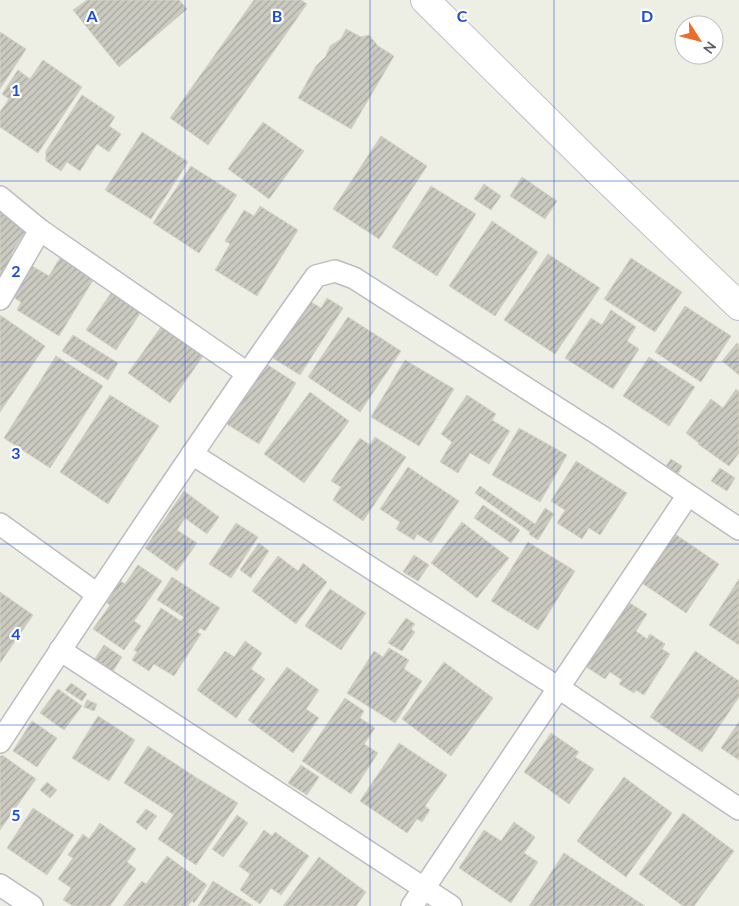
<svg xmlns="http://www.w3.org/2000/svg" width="739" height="906" viewBox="0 0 739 906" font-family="Lato,sans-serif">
<defs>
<pattern id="building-hatch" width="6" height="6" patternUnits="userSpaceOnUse" patternTransform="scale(1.25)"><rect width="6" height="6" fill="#cacac0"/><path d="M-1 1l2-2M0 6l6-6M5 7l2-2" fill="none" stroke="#a7a7a0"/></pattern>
</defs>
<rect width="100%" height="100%" fill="#eeefe4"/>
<!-- building -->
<g fill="url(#building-hatch)" stroke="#d4d3c2">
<polygon points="87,0 179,0 187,9 119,67 73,10"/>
<polygon points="254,0 301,0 307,4 208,145 170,118"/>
<polygon points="346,29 361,37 369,35 378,46 394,56 351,129 298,98 316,66 326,56 330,46 341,39"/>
<polygon points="0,32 26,49 0,89"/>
<polygon points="43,60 82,87 38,153 0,127 0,112 9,99 2,94 18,70 30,79"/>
<polygon points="82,95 115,117 109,126 121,134 109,152 97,144 80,171 67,162 61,171 46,161 46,151"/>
<polygon points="263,122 304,151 269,199 228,169"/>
<polygon points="142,132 188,162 151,219 105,190"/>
<polygon points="381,136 427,166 379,239 333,209"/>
<polygon points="191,166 237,195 199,253 153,223"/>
<polygon points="522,177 557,201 545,219 510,196"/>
<polygon points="484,184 501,196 491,210 474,199"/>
<polygon points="431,186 476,214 437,276 392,247"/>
<polygon points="260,206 298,230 257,296 215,270 230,244 225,241 244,210 254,216"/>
<polygon points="0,211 27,229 11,254 16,257 0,282"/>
<polygon points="492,221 538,252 495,316 449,286"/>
<polygon points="64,251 98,272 59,336 17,310 21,302 13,297 32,266 49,276"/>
<polygon points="548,254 600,288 555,354 504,320"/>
<polygon points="631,258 682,292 655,332 604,299"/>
<polygon points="111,293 141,312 116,350 86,330"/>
<polygon points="304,298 321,308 327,298 343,308 300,375 268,355"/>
<polygon points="685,306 731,336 701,382 655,352"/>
<polygon points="611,310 636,327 627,341 639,349 613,389 565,358 591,318 602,325"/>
<polygon points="0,315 45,346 0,412"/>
<polygon points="348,317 401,351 360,412 308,377"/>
<polygon points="166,320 208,349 170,403 128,373"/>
<polygon points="73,335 118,363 108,380 62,351"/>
<polygon points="737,343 739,345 739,375 722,361"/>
<polygon points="56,356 103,386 50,468 4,438"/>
<polygon points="649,357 695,387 669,426 623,396"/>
<polygon points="405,360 454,389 419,446 371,417"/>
<polygon points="263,362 296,383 259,444 225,423"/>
<polygon points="736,389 739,392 739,453 729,466 698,444 699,443 686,433 711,399 723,408"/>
<polygon points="310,392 349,421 304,483 264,454"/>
<polygon points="110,395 159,426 108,504 60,472"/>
<polygon points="467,395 496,414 492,420 510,431 489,464 470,453 458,473 440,462 452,442 441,434"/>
<polygon points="519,428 567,455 540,502 492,475"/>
<polygon points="375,437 406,457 363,521 333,500 341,487 331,481 360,438 370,445"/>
<polygon points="671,459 682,466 678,474 666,466"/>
<polygon points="576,461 627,493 600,535 589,528 582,539 557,523 565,510 551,501"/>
<polygon points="408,467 459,501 431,543 417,534 414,540 396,529 400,522 380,509"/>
<polygon points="720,468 735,478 727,491 711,481"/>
<polygon points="480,486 535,524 545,508 554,514 538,540 529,534 530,532 475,493"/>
<polygon points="184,491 219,517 207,534 185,518 177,530 197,543 177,571 145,548"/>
<polygon points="483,505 520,530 511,543 474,518"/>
<polygon points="462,522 509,558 477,598 431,563"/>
<polygon points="236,523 258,537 231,578 209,564"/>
<polygon points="675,534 719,564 686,613 642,583"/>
<polygon points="528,542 575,571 538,630 491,601"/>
<polygon points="259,543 269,551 251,578 240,570"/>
<polygon points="414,555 429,565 418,581 403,572"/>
<polygon points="278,556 298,571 303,563 327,582 296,624 252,591"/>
<polygon points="138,565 162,581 134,621 141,626 124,650 93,629 110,605 100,598 114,577 125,584"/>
<polygon points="172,577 220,608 205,631 200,628 197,632 201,634 174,676 154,664 149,671 132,660 137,652 134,650 161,608 181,621 184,617 157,600"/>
<polygon points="739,579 739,645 709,625"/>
<polygon points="330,589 366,613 341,650 305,626"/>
<polygon points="0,592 33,615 0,663"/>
<polygon points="622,598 647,614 636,631 647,639 650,634 665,644 662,649 670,654 644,695 636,690 634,693 619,684 622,680 610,672 605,679 580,663"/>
<polygon points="406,618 415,624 411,629 415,632 402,651 388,643"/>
<polygon points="245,641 262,653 251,669 265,679 236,718 197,690 225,651 234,657"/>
<polygon points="104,645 122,657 113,671 94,660"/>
<polygon points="389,648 409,660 404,669 422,681 395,723 347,693 374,651 383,657"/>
<polygon points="695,651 739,681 739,697 702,752 650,717"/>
<polygon points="444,662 493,698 451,756 402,719"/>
<polygon points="287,667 319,690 306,709 319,718 293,753 248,720"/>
<polygon points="71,683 87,694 82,701 65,690"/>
<polygon points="58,689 82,706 64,730 40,713"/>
<polygon points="345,698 364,711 360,718 375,728 364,744 378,753 351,794 302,761"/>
<polygon points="87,700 97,704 94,711 84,707"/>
<polygon points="98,716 135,740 109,781 72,758"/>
<polygon points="32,721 57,738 37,767 13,751"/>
<polygon points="739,722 739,760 721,748"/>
<polygon points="551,733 579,752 575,757 594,769 569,804 524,772"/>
<polygon points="399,743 447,775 425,806 430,810 422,822 417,819 407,833 360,801"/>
<polygon points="148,746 197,778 174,815 124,783"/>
<polygon points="2,755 36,779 0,830 0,757"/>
<polygon points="301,765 319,777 307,795 288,783"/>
<polygon points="624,777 672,813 626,877 577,841"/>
<polygon points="197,778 238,803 196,865 158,839"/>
<polygon points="47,782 57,790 50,798 40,790"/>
<polygon points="33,808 74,835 47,875 7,848"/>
<polygon points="146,809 157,816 146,830 136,822"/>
<polygon points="683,813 734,851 694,906 683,906 639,874"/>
<polygon points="237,815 248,823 223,857 212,849"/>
<polygon points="514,822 535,837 524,853 538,862 511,903 459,868 484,830 501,841"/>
<polygon points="100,823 136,849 127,862 136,869 110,906 73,906 63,900 71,888 58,879 73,858 68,855 83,834 89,839"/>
<polygon points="264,830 272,836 275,832 309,856 281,895 271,888 260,904 240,890 250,874 239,866"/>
<polygon points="564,853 645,906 529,906"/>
<polygon points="167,856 207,885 194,903 192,901 188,906 123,906 142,881 146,884"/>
<polygon points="319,857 366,892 356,906 283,906"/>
<polygon points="213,881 253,906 198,906"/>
</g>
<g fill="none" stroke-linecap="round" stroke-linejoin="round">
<defs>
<g id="street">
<polyline points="0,197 40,230 247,373"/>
<polyline points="0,299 40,230"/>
<polyline points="192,454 559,688 739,809"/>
<polyline points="0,524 97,594"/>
<polyline points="60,650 451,906"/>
<path d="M 0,742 C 103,585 207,429 316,276 L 335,271 L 354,278 L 601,436 L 739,529"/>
<polyline points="0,885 32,906"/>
<polyline points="412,906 688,495"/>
</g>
<polyline id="secondary" points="425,0 597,170 739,306"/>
</defs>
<!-- street casing -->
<use href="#street" stroke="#bbbcc3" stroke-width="24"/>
<!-- secondary casing -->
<use href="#secondary" stroke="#bebfc7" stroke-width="30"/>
<!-- street -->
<use href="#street" stroke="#fff" stroke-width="21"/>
<!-- secondary -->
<use href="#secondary" stroke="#fff" stroke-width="28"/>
</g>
<!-- grid -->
<path fill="none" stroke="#1d4ed8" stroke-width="1" stroke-opacity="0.55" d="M 185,0 L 185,906M 370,0 L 370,906M 554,0 L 554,906M 0,181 L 739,181M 0,362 L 739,362M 0,544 L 739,544M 0,725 L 739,725"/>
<g font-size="16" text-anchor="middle" font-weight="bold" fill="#1d4ed8" stroke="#fff" stroke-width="4.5" stroke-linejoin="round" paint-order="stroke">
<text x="92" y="22">A</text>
<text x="277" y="22">B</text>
<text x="462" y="22">C</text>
<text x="647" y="22">D</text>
<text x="16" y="96">1</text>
<text x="16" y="277">2</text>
<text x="16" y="459">3</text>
<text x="16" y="640">4</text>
<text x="16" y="821">5</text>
</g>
<!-- north arrow -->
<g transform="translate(699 40) rotate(126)"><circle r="24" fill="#ffffff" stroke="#bebec1"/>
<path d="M0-4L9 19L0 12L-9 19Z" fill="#ee6b2b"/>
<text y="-8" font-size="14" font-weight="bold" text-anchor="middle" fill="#5c5d65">N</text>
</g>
</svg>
